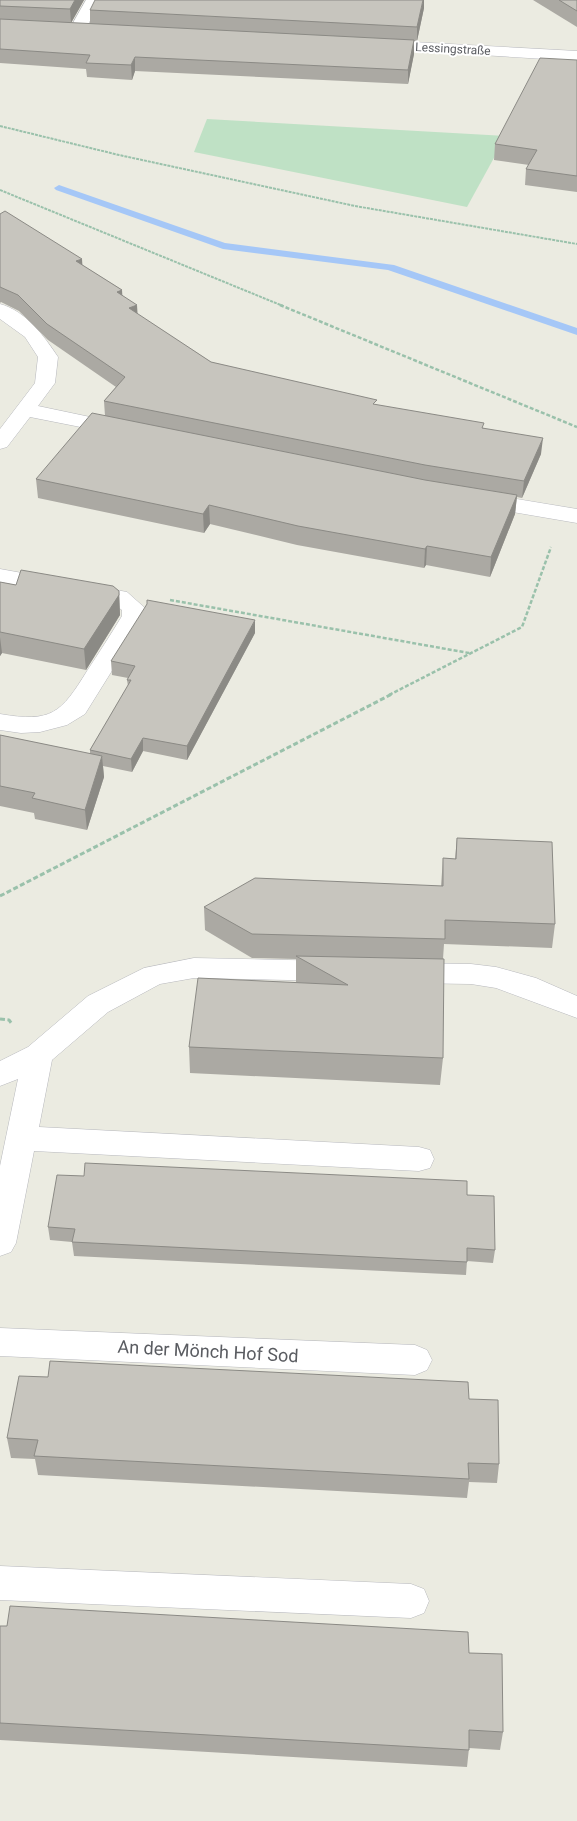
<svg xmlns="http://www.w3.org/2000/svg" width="577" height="1821" viewBox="0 0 577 1821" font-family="Roboto,sans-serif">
<rect width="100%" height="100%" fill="#ebebe1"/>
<!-- green -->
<polygon fill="#bfe1c5" points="207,119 506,136 467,207 194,152"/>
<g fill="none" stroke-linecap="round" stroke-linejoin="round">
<!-- stream -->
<polygon fill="#a5c7f7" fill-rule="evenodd" points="59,185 225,243 394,265 577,328 577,335 388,270 223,249 56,190 54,188"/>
<defs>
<polygon id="lane" points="86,0 102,0 83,33 71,33 69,30"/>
<g id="street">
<polygon points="376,40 577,51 577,61 370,48 368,45 370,42"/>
<path d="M 0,304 C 26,311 44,336 58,357 L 55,383 L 38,406 L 128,425 L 131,429 L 128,433 L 121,435 L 30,417 L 7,447 L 0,449 L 0,429 L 35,383 L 38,357 L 25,337 L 0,319 Z"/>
<polygon points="480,493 577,509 577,523 472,505 469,500 472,495"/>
<path d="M 0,569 L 127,592 L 145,608 L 146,616 L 85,714 L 67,725 L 40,732 L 21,733 L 0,730 L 0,714 C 52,723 61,713 87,671 C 99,653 111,634 122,616 L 122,610 L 112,603 L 0,583 Z"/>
<polygon points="194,958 334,961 344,964 348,971 344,978 334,981 194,978 160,984 108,1012 52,1060 39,1127 419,1147 430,1150 434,1159 430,1168 419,1171 34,1151 16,1243 11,1252 0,1256 0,1166 18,1079 0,1086 0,1061 28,1047 88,996 144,968"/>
<polygon points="407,963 471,964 496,967 536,978 577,996 577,1018 496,988 471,984 407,983 397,980 393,973 397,966"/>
<polygon points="0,1328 415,1345 427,1350 432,1360 427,1370 415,1375 0,1356"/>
<polygon points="0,1566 411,1584 424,1589 429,1601 424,1613 411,1618 0,1600"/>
</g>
</defs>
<!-- lane casing -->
<use href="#lane" stroke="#b7b8bd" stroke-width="1"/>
<!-- street casing -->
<use href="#street" stroke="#b7b8bd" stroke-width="1"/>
<!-- path-far2 -->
<g stroke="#9ac1ab" stroke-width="2" stroke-dasharray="3 1" stroke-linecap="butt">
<polyline points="0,126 119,155 355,206 577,244"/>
<polyline points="0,190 283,306"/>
</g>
<!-- path-far1 -->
<g stroke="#9ac1ab" stroke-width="2.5" stroke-dasharray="4 2" stroke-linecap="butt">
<polyline points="280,305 577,427"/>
<polyline points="170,600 469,653"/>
<polyline points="389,695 522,627 551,547"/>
</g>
<!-- path -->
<g stroke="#9ac1ab" stroke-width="3" stroke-dasharray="5 2.5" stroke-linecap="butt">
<polyline points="0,896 392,694"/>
<polyline points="0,1019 9,1020 12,1024"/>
</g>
<!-- lane -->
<use href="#lane" fill="#fff" fill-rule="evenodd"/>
<!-- street -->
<use href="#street" fill="#fff" fill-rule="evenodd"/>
</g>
<!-- wall -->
<g fill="#aba9a3">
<polygon points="0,0 84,0 71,23 90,24 90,10 424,8 417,41 414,41 414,54 408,84 135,71 132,80 87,77 86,69 0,63"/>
<polygon points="533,0 577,0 577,27"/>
<polygon points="577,60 577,192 525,185 526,169 529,165 494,160 495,144"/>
<polygon points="0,214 82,265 122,290 122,295 137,314 211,362 376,405 484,428 541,454 522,498 517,497 515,514 490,577 426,565 424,568 297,545 210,524 204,533 38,498 36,479 105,416 104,401 116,387 48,340 19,311 1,302 0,303"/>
<polygon points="0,582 16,585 119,591 120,615 86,670 2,653 0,656"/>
<polygon points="255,633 187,760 143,751 132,772 103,766 104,777 87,830 35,819 34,813 0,806 0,735 90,754 90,750 128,686 127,680 128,678 112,675 111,661"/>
<polygon points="457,838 555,924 552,948 444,944 443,959 443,1058 440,1085 190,1073 189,1047 297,983 296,982 296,959 252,958 205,930 204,907 441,886 443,858 455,859"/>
<polygon points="467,1195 495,1250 493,1263 467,1261 466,1275 74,1256 72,1242 50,1240 48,1227"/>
<polygon points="469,1399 499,1464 497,1483 469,1482 467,1498 38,1475 35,1459 11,1458 7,1438"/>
<polygon points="0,1626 469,1653 503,1732 500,1750 469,1748 467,1767 0,1740"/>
</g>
<!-- shaded-wall -->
<g fill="#8b8a85">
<polygon points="75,0 84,0 71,23 70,9"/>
<polygon points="423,0 424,0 424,8 417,41 417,27"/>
<polygon points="414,40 414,54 408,84 408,70"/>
<polygon points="135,57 135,71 132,80 131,65"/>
<polygon points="82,259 83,275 76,261"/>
<polygon points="122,290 123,306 117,292"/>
<polygon points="137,305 138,320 129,308"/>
<polygon points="543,438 541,454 522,498 524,481"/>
<polygon points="517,495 515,514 490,577 491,557"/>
<polygon points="209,505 210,524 204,533 203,514"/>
<polygon points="427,546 426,565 424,568 425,549"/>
<polygon points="119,591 120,615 86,670 84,649"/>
<polygon points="255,620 255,633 187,760 187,746"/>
<polygon points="0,637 2,653 0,656"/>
<polygon points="143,738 143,751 132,772 131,759"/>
<polygon points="102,756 104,777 87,830 85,810"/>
</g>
<!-- building -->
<g fill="#c7c5be" stroke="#8b8a85">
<polygon points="0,0 75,0 70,9 0,6"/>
<polygon points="95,0 423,0 417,27 90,10"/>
<polygon points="559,0 577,0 577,11"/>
<polygon points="0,19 414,40 408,70 135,57 131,65 86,63 90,55 0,49"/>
<polygon points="540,58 577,60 577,176 526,169 537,150 495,144"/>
<polygon points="5,211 82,259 76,261 122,290 117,292 137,305 129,308 211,362 377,400 373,404 484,423 482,428 543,438 524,481 425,465 104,401 125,377 47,324 18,295 0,287 0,214"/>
<polygon points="92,413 425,480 517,495 491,557 427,546 425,549 298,526 209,505 203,514 36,479"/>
<polygon points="21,570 113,586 119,591 119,595 84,649 0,632 0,582 16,585"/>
<polygon points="147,600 255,620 187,746 143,738 131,759 90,750 131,680 127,680 135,666 111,661 147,604"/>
<polygon points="0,735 102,756 85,810 32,798 35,793 0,786"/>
<polygon points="457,838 552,842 555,924 445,920 445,939 252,934 204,907 255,878 443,886 443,858 456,859"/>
<polygon points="296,956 444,959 443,1058 189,1047 198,978 348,985"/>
<polygon points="85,1163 467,1181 467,1195 494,1196 495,1250 467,1248 467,1262 72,1242 75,1229 48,1227 57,1175 84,1176"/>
<polygon points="50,1361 468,1382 469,1399 498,1400 499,1464 468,1463 469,1479 34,1456 38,1440 7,1438 19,1376 48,1377"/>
<polygon points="10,1606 468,1632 469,1653 502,1654 503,1732 469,1730 469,1750 0,1723 0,1626 7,1626"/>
</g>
<g text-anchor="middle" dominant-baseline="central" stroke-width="4" stroke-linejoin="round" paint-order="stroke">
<!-- far-street labels -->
<g font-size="12" fill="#5a5c61" stroke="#fff">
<text transform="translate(453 49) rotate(3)">Lessingstraße</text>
</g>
<!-- near-street labels -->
<g font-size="18" fill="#5a5c61" stroke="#fff">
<text transform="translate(208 1351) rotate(3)">An der Mönch Hof Sod</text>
</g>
</g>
</svg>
